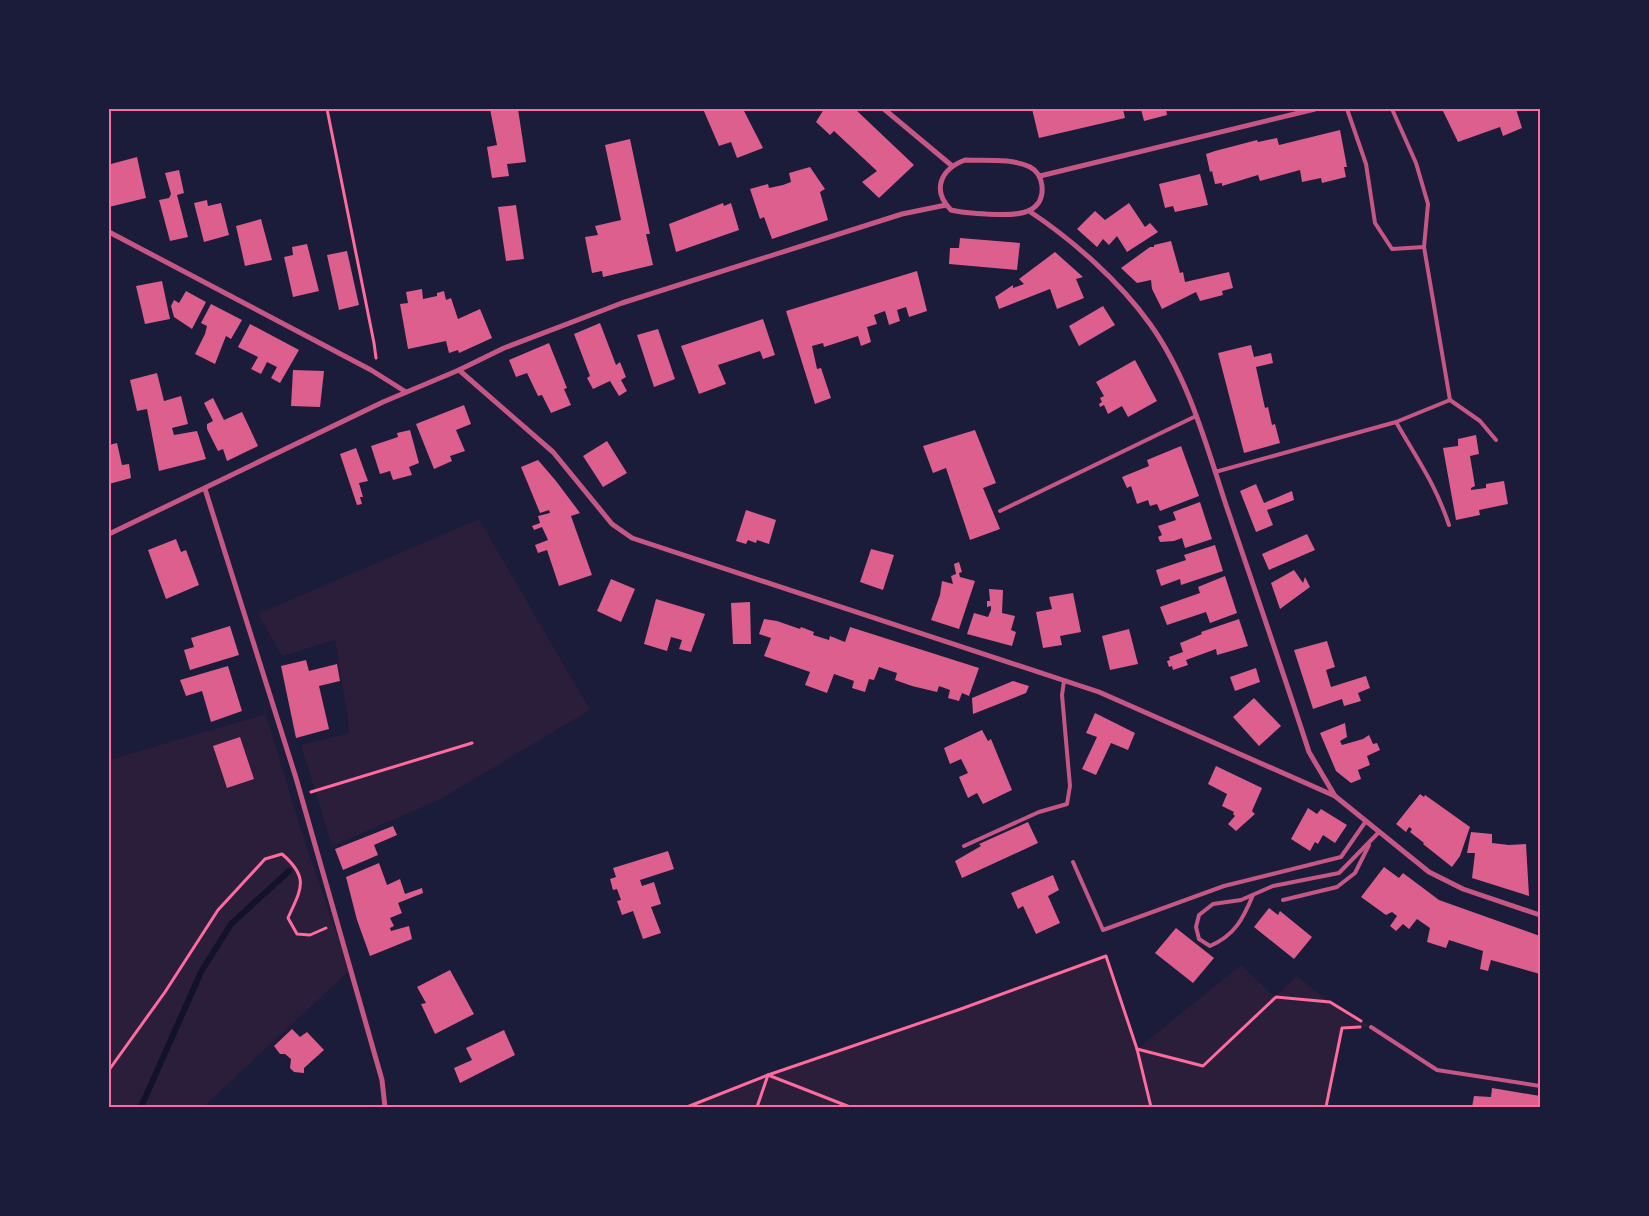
<svg xmlns="http://www.w3.org/2000/svg" width="1649" height="1216" viewBox="0 0 1649 1216" font-family="'Space Grotesk',sans-serif">
<rect width="100%" height="100%" fill="#1b1b3a"/>
<!-- green -->
<g fill="#2a1e3b">
<polygon points="479,519 590,710 439,800 332,846 301,745 350,733 335,640 282,656 258,614"/>
<polygon points="266,714 300,827 349,971 203,1107 109,1107 109,760"/>
<path d="M 1106,956 L 1137,1049 L 1241,965 L 1275,997 L 1297,976 L 1330,1002 L 1371,1027 L 1342,1028 L 1326,1107 L 687,1107 C 825,1053 967,1007 1106,956 Z"/>
</g>
<g fill="none" stroke-linecap="round" stroke-linejoin="round">
<!-- stream -->
<polyline stroke="#12122b" stroke-width="6" points="141,1107 201,972 231,924 289,871"/>
</g>
<!-- building -->
<g fill="#dd5f8e">
<polygon points="490,109 518,109 526,162 507,164 509,176 492,178 487,147 497,145"/>
<polygon points="703,109 743,109 763,148 737,158 731,142 719,146"/>
<polygon points="824,109 855,109 914,165 879,198 862,182 877,171 834,131 830,135 816,122"/>
<polygon points="1032,109 1123,109 1125,118 1039,138"/>
<polygon points="1141,109 1166,109 1167,115 1144,121"/>
<polygon points="1442,109 1516,109 1522,128 1503,136 1500,127 1458,142"/>
<polygon points="1340,130 1347,167 1344,167 1346,177 1322,183 1321,178 1302,182 1300,170 1260,181 1258,175 1222,186 1222,183 1215,184 1212,171 1210,172 1206,154 1215,151 1257,140 1258,142 1277,138 1279,145"/>
<polygon points="630,139 650,234 646,234 653,265 603,277 602,271 592,273 585,237 598,235 595,226 621,220 605,145"/>
<polygon points="137,157 146,198 109,207 109,158 111,164"/>
<polygon points="810,167 825,189 820,192 828,220 772,239 764,217 760,219 750,189 768,184 769,188 783,185 791,182 789,173"/>
<polygon points="179,170 184,193 177,195 188,237 170,241 159,200 169,198 171,194 165,173"/>
<polygon points="1200,174 1208,205 1175,212 1173,206 1165,208 1159,184"/>
<polygon points="207,200 208,206 221,203 229,235 204,242 194,203"/>
<polygon points="723,203 724,206 731,203 739,230 676,252 669,224"/>
<polygon points="1129,203 1145,227 1150,223 1158,232 1127,252 1117,236 1109,245 1103,239 1097,247 1077,229 1095,211 1105,220"/>
<polygon points="516,205 524,259 506,261 498,207"/>
<polygon points="261,219 272,260 245,266 236,226"/>
<polygon points="960,238 1020,243 1017,270 949,264 950,248 959,248"/>
<polygon points="1171,241 1180,273 1183,272 1185,282 1229,272 1233,288 1222,291 1223,295 1200,301 1196,292 1162,309 1152,289 1151,280 1137,283 1121,268 1150,247 1154,247 1154,245"/>
<polygon points="307,244 319,291 293,297 284,257 293,255 292,247"/>
<polygon points="347,251 359,305 339,310 327,255"/>
<polygon points="1055,252 1083,277 1076,279 1084,298 1057,309 1050,289 999,309 995,297 1013,285 1013,288 1024,284 1019,279"/>
<polygon points="917,271 927,311 909,317 906,307 897,310 900,321 889,325 885,311 874,315 877,324 867,327 871,342 861,346 858,336 824,347 823,343 812,346 817,369 821,368 831,398 815,404 786,311"/>
<polygon points="162,281 170,319 145,324 136,286"/>
<polygon points="422,289 423,299 437,296 437,293 444,291 446,300 451,298 458,319 480,309 492,338 459,353 458,350 449,353 446,341 408,349 400,304 408,303 406,292"/>
<polygon points="186,291 206,302 192,329 174,317 171,306 174,300 179,303"/>
<polygon points="211,304 242,320 231,339 226,336 215,364 195,354 205,334 207,326 201,323"/>
<polygon points="1103,306 1115,325 1079,346 1069,326"/>
<polygon points="763,319 775,355 763,359 760,351 718,365 726,384 699,394 681,346"/>
<polygon points="600,323 616,365 620,362 626,377 621,380 627,391 619,396 610,381 593,389 587,378 590,376 574,334"/>
<polygon points="250,324 299,350 280,383 271,378 277,367 267,362 261,374 251,369 258,357 238,347"/>
<polygon points="658,329 675,379 654,387 637,335"/>
<polygon points="549,343 567,388 564,389 571,405 551,413 542,395 538,396 527,373 516,377 509,360"/>
<polygon points="1251,345 1254,357 1271,353 1273,363 1256,367 1265,408 1268,407 1272,425 1275,424 1280,443 1244,453 1218,353"/>
<polygon points="1135,360 1157,401 1128,417 1122,406 1108,414 1104,405 1100,407 1099,404 1102,402 1100,398 1104,396 1096,382"/>
<polygon points="293,370 324,371 320,407 291,406"/>
<polygon points="157,373 164,401 181,396 188,424 172,428 174,435 197,431 206,459 159,471 147,409 137,411 130,380"/>
<polygon points="213,398 224,420 242,412 258,446 227,461 223,449 218,451 207,429 207,424 213,421 204,403"/>
<polygon points="464,405 471,424 456,430 465,451 450,456 452,461 434,469 416,424"/>
<polygon points="410,430 419,463 409,467 412,475 393,480 390,471 380,474 371,446 398,437 397,433"/>
<polygon points="975,430 996,483 983,488 1000,529 970,540 946,468 933,473 923,446"/>
<polygon points="1476,435 1479,454 1470,456 1475,486 1471,488 1471,490 1486,488 1486,484 1504,481 1508,504 1479,510 1480,515 1456,520 1443,448 1458,446 1458,439"/>
<polygon points="607,441 627,473 603,487 583,456"/>
<polygon points="117,443 122,465 129,464 131,478 109,484 109,445"/>
<polygon points="1181,446 1199,496 1160,511 1157,504 1150,506 1148,500 1137,504 1131,486 1127,488 1122,477 1149,466 1147,460"/>
<polygon points="356,448 368,481 359,483 363,497 360,497 362,504 357,505 340,454"/>
<polygon points="538,460 556,481 580,513 571,516 592,575 559,586 547,550 538,553 535,545 548,540 542,527 534,530 532,526 540,523 538,516 550,513 549,510 540,513 521,467"/>
<polygon points="1256,484 1264,503 1292,491 1294,500 1267,510 1273,525 1256,532 1240,491"/>
<polygon points="1200,502 1212,539 1185,548 1182,538 1174,541 1160,542 1158,537 1162,535 1158,526 1176,520 1173,512"/>
<polygon points="746,510 776,520 769,544 757,540 756,543 748,540 746,544 736,541"/>
<polygon points="1307,534 1315,550 1269,570 1262,554"/>
<polygon points="176,539 181,552 186,550 199,585 166,599 148,550"/>
<polygon points="1215,545 1223,571 1181,585 1180,579 1161,586 1156,570 1186,560 1184,555"/>
<polygon points="871,549 894,555 883,590 860,582"/>
<polygon points="959,562 962,572 959,573 960,577 975,581 959,629 931,620 940,595 942,581 953,584 951,576 956,574 954,564"/>
<polygon points="1294,570 1303,583 1305,577 1310,587 1280,609 1271,583"/>
<polygon points="1225,576 1237,613 1210,623 1206,612 1167,625 1160,607 1200,593 1198,587"/>
<polygon points="611,579 635,589 621,622 597,611"/>
<polygon points="989,589 1003,590 1002,613 1015,616 1011,630 1016,632 1012,646 967,634 974,613 988,617 991,610 991,606 987,607 987,601 990,601"/>
<polygon points="1073,593 1081,632 1060,636 1062,645 1043,648 1036,612 1052,609 1049,597"/>
<polygon points="656,599 705,614 691,652 679,649 682,640 671,637 667,651 644,644"/>
<polygon points="750,602 751,644 733,644 731,603"/>
<polygon points="764,619 777,621 800,629 801,627 814,632 813,635 829,640 830,636 845,642 850,627 979,668 969,696 962,693 959,701 948,698 950,690 939,686 937,692 912,686 895,680 897,673 879,667 874,680 869,679 865,692 852,688 854,681 834,674 827,693 805,685 810,672 764,656 771,638 759,634"/>
<polygon points="1239,619 1248,646 1217,655 1216,649 1186,660 1188,665 1173,670 1172,666 1169,667 1167,661 1170,660 1169,657 1183,652 1180,643 1202,634 1201,632"/>
<polygon points="230,626 239,655 190,670 184,650 194,647 191,638"/>
<polygon points="1129,629 1138,664 1110,670 1102,636"/>
<polygon points="1327,641 1335,667 1326,670 1331,687 1366,676 1370,688 1358,693 1361,701 1344,706 1342,699 1313,709 1294,650"/>
<polygon points="306,660 309,671 337,664 340,681 319,686 329,729 296,738 281,666"/>
<polygon points="228,666 242,711 211,722 202,691 186,696 180,680"/>
<polygon points="1256,668 1260,682 1235,691 1230,677"/>
<polygon points="1013,681 1029,686 1026,693 973,714 972,698"/>
<polygon points="1254,698 1281,726 1259,746 1233,717"/>
<polygon points="1095,713 1135,733 1128,750 1111,743 1096,775 1082,769 1097,737 1086,733"/>
<polygon points="1345,723 1347,737 1340,741 1342,745 1363,739 1369,735 1373,744 1377,743 1380,750 1367,756 1370,765 1358,770 1361,779 1351,783 1336,771 1320,733"/>
<polygon points="982,730 988,741 991,739 1012,790 983,804 977,793 968,798 959,777 968,773 961,759 950,764 944,748"/>
<polygon points="240,737 254,779 227,788 213,746"/>
<polygon points="1216,766 1262,788 1252,811 1255,814 1236,831 1228,824 1235,816 1233,814 1234,812 1222,806 1227,794 1208,784"/>
<polygon points="1420,794 1424,797 1425,795 1470,827 1460,856 1452,867 1423,844 1424,843 1410,832 1412,829 1409,827 1406,832 1396,824"/>
<polygon points="1308,808 1317,814 1321,809 1347,825 1335,843 1323,835 1318,844 1315,842 1310,851 1291,839"/>
<polygon points="1028,822 1038,843 962,878 955,861 981,846 979,844"/>
<polygon points="393,826 397,835 374,845 378,855 343,870 335,849"/>
<polygon points="1471,832 1492,834 1492,843 1509,845 1526,844 1529,896 1472,878 1475,853 1467,853"/>
<polygon points="668,851 674,869 640,880 642,886 654,882 661,904 651,907 661,933 643,939 633,911 622,915 617,901 621,900 617,889 613,890 610,879 616,877 613,868"/>
<polygon points="379,863 387,885 400,879 405,894 422,888 423,893 398,903 402,913 390,918 394,926 390,928 391,931 409,926 412,939 370,956 357,920 346,877"/>
<polygon points="1384,867 1399,878 1403,873 1439,900 1540,936 1540,974 1491,960 1488,971 1480,969 1483,951 1449,940 1446,948 1427,942 1430,928 1417,919 1409,929 1403,924 1396,931 1390,926 1397,916 1392,912 1386,915 1361,897"/>
<polygon points="1053,875 1059,890 1048,896 1060,923 1036,934 1023,906 1018,909 1011,893"/>
<polygon points="1269,908 1278,915 1280,911 1312,937 1294,959 1254,927"/>
<polygon points="1176,928 1214,958 1193,983 1155,953"/>
<polygon points="450,970 474,1014 435,1034 421,1004 426,1003 417,987"/>
<polygon points="292,1029 300,1037 307,1032 324,1050 304,1068 304,1073 294,1072 290,1068 291,1059 285,1054 280,1054 274,1046"/>
<polygon points="504,1030 515,1055 460,1083 454,1068 472,1060 466,1048"/>
<polygon points="1492,1088 1540,1096 1540,1107 1472,1107 1474,1096 1491,1097"/>
</g>
<g fill="none" stroke-linecap="round" stroke-linejoin="round">
<!-- path -->
<g stroke="#ff6b9d" stroke-width="3">
<polyline points="327,109 374,343 376,358"/>
<polyline points="311,792 472,743"/>
<polyline points="1137,1049 1203,1066 1276,997 1330,1002 1361,1021"/>
<path d="M 109,1070 L 165,992 L 218,910 L 265,859 L 282,854 C 310,878 301,889 288,918 L 297,934 L 310,935 L 326,928"/>
<polyline points="687,1107 768,1075 850,1107"/>
<polyline points="757,1107 768,1075 958,1010 1106,956 1137,1049 1151,1107"/>
<polyline points="1326,1107 1342,1028 1360,1027"/>
</g>
<!-- service -->
<g stroke="#c65784" stroke-width="4">
<polyline points="1347,109 1366,164 1375,223 1392,249 1424,247"/>
<polyline points="1392,109 1416,163 1428,204 1424,247 1450,400"/>
<path d="M 1396,422 C 1417,459 1435,483 1449,525"/>
<polyline points="1215,472 1396,422 1450,400 1480,421 1496,440"/>
<polyline points="1000,511 1196,416"/>
<polyline points="964,846 1039,812 1067,804 1070,786 1062,695 1064,681"/>
<polyline points="1073,862 1103,930 1224,886 1341,857 1366,821"/>
<path d="M 1253,895 C 1243,919 1235,935 1210,946 L 1199,939 L 1196,927 L 1199,915 L 1213,904 L 1241,900 L 1273,886 L 1339,873 L 1379,832"/>
<polyline points="1283,900 1337,887 1355,873 1369,845"/>
<polyline points="1371,1027 1437,1070 1540,1086"/>
</g>
<!-- minor -->
<g stroke="#c65784" stroke-width="5">
<polyline points="884,109 951,165"/>
<path d="M 965,160 C 985,161 1012,158 1030,167 C 1038,171 1041,178 1042,186 C 1045,219 1006,215 986,214 C 974,213 962,213 951,210 C 931,190 941,169 965,160 Z"/>
<polyline points="1040,176 1315,109"/>
<path d="M 1029,211 C 1073,240 1120,282 1150,324 C 1188,377 1206,444 1226,505 C 1254,587 1282,669 1309,752 L 1335,796 L 1429,872 L 1463,889 L 1540,915"/>
<polyline points="109,232 371,370 406,392"/>
<polyline points="459,370 553,452 612,524 632,538 1099,692 1335,796"/>
<polyline points="205,489 296,778 382,1080 385,1107"/>
<polyline points="109,534 383,402 459,370 504,348 622,303 902,214 946,205"/>
</g>
</g>
<!-- border -->
<rect width="1649" height="1216" fill="none" stroke="#1b1b3a" stroke-width="220"/>
<rect x="110" y="110" width="1429" height="996" fill="none" stroke="#ff6b9d" stroke-width="2"/>
</svg>
